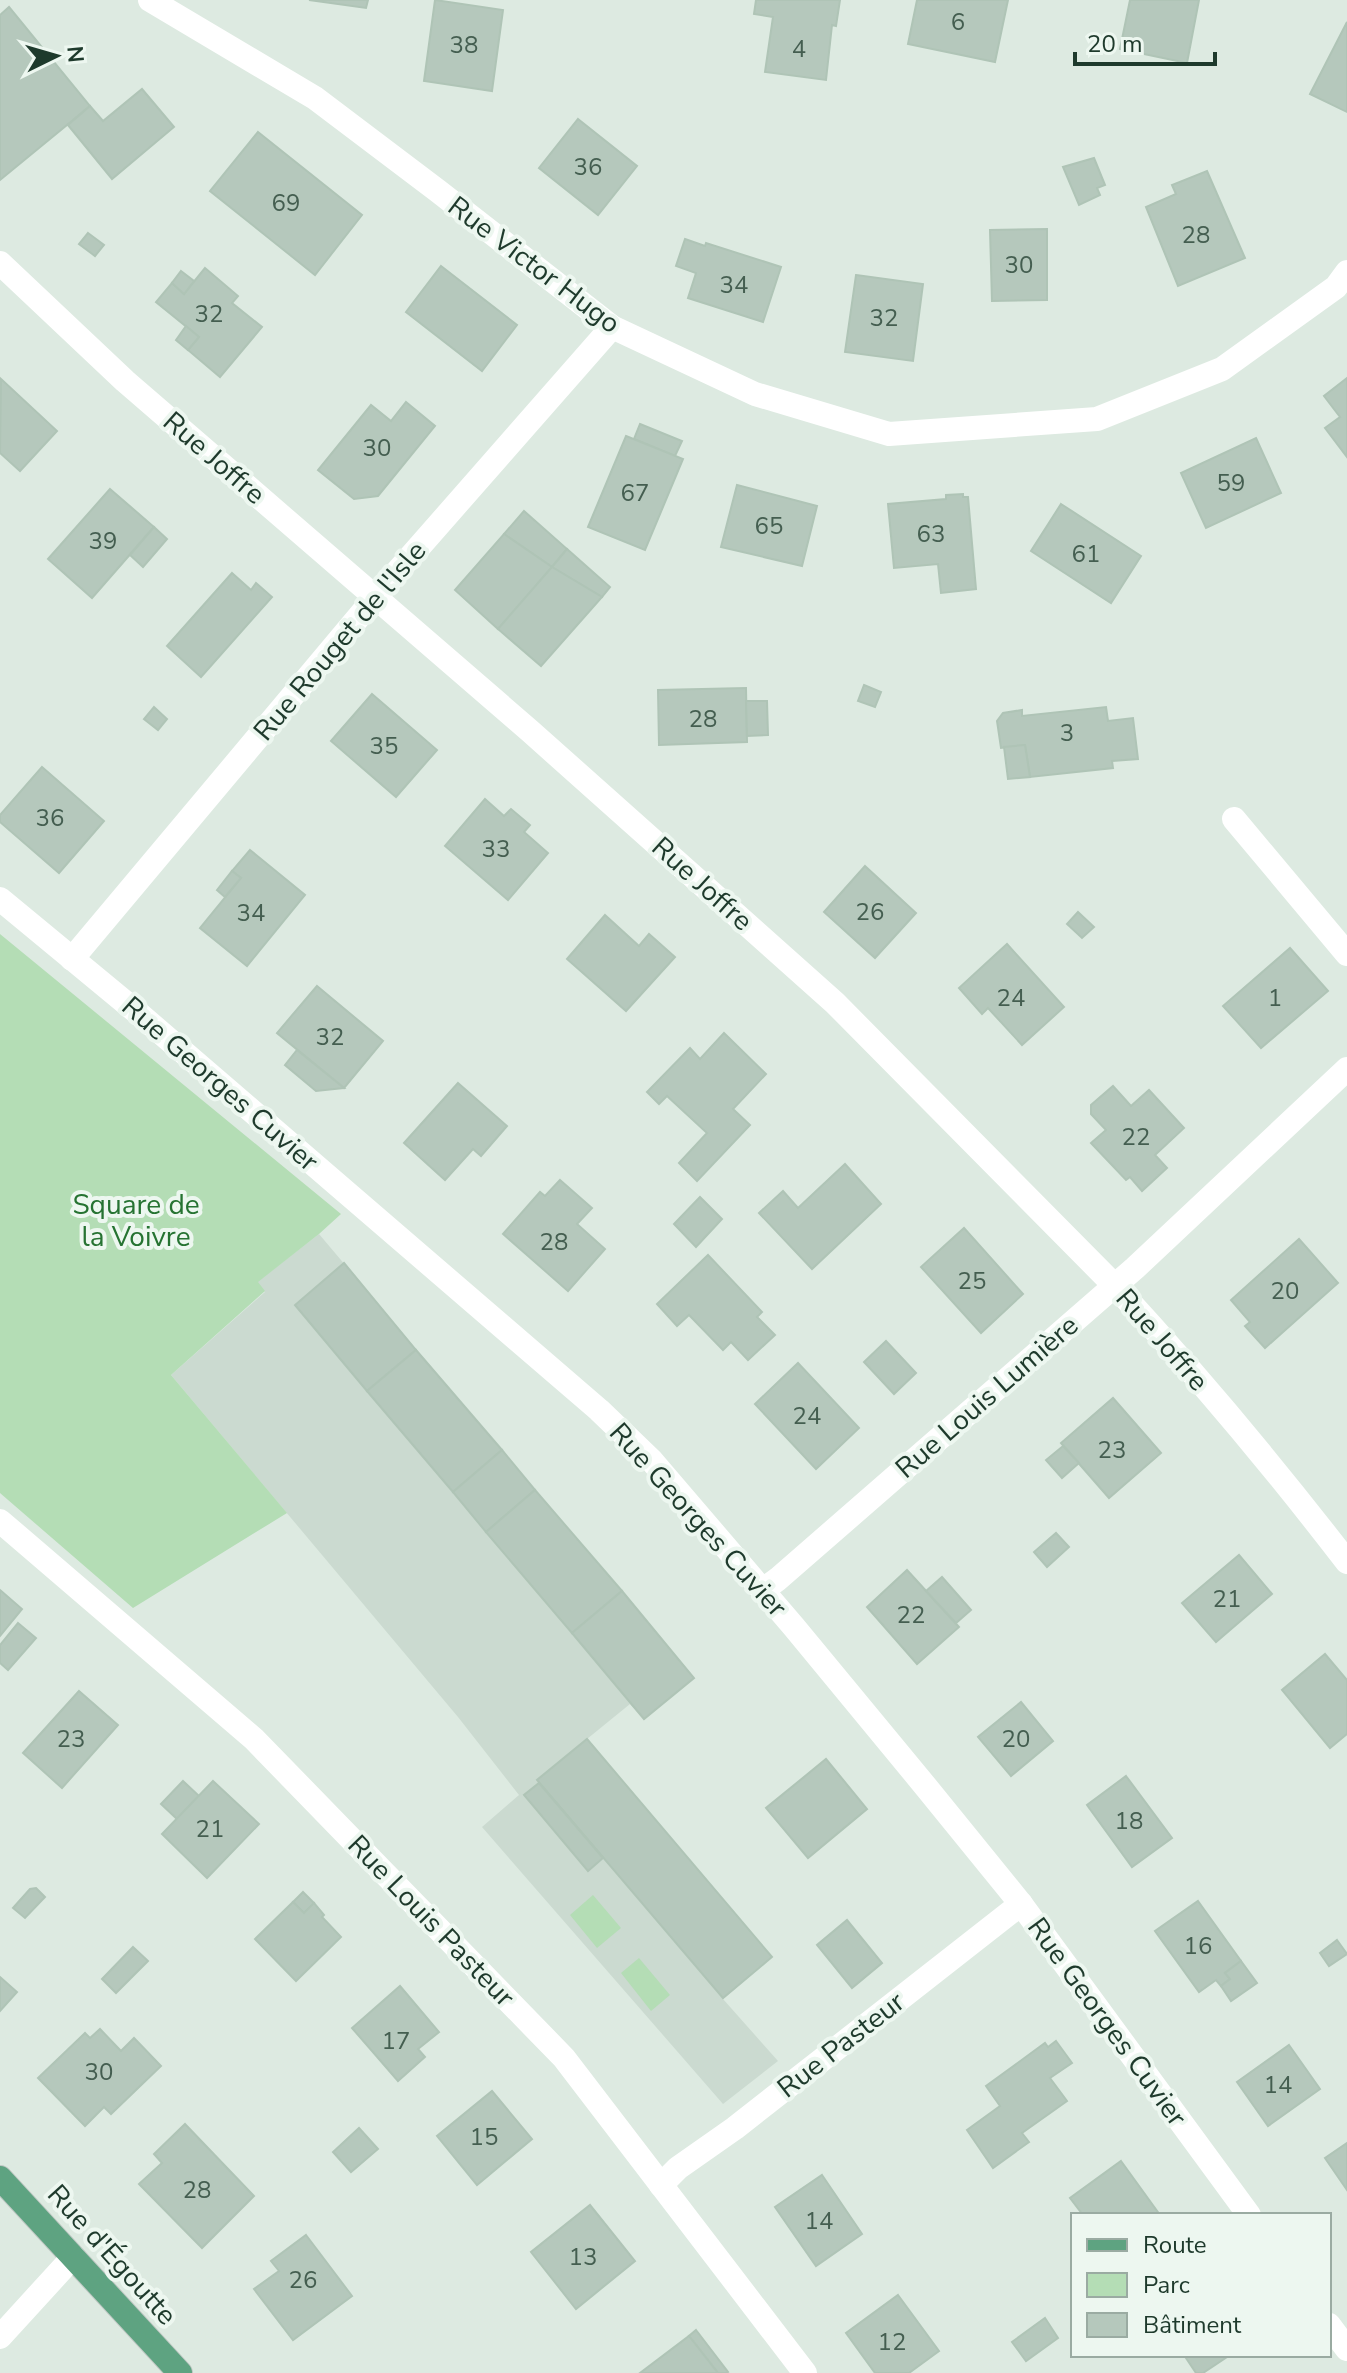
<svg xmlns="http://www.w3.org/2000/svg" width="1347" height="2373" viewBox="0 0 1347 2373" font-family="'Nunito Sans',sans-serif">
<rect width="100%" height="100%" fill="#ddeae1"/>
<!-- built -->
<polygon fill="#cbdad0" points="319,1234 694,1678 644,1719 630,1704 587,1739 772,1957 723,1999 778,2061 723,2104 482,1827 519,1795 458,1717 171,1375 265,1292 257,1282"/>
<!-- green -->
<g fill="#b4ddb5">
<polygon points="0,934 341,1214 319,1234 258,1282 265,1291 171,1375 287,1513 133,1608 0,1493"/>
<polygon points="593,1895 621,1928 597,1948 570,1915"/>
<polygon points="639,1958 670,1995 651,2011 621,1973"/>
</g>
<!-- building -->
<g fill="#b5c8bc" stroke="#afc4b6" stroke-width="2">
<polygon points="309,0 368,0 366,8"/>
<polygon points="435,0 503,10 492,91 424,81"/>
<polygon points="756,0 840,0 836,26 832,25 826,80 765,72 773,17 754,14"/>
<polygon points="917,0 1008,0 995,62 908,44"/>
<polygon points="1130,0 1199,0 1187,63 1120,49"/>
<polygon points="9,7 90,106 0,180 0,15"/>
<polygon points="1347,22 1347,112 1310,94"/>
<polygon points="142,89 174,127 112,179 68,125 90,106 103,121"/>
<polygon points="578,119 637,166 598,215 539,168"/>
<polygon points="258,132 362,215 315,275 210,191"/>
<polygon points="1094,158 1105,185 1097,188 1100,195 1079,205 1063,167"/>
<polygon points="1207,171 1245,258 1178,286 1146,207 1176,194 1172,185"/>
<polygon points="1047,229 1047,300 992,301 990,230"/>
<polygon points="88,233 104,245 95,256 79,244"/>
<polygon points="685,239 705,246 706,243 781,267 763,322 688,298 696,273 676,266"/>
<polygon points="441,266 517,325 482,371 406,312"/>
<polygon points="205,268 238,296 232,303 262,327 220,377 188,350 199,337 156,302 172,283 184,294"/>
<polygon points="181,271 194,281 184,294 172,283"/>
<polygon points="856,275 923,284 913,361 845,352"/>
<polygon points="186,326 199,337 188,350 176,340"/>
<polygon points="1347,378 1347,457 1325,428 1340,417 1324,396"/>
<polygon points="1,379 57,431 20,471 0,453"/>
<polygon points="406,402 435,426 378,496 354,499 318,470 371,405 391,421"/>
<polygon points="640,424 682,441 675,456 634,439"/>
<polygon points="626,436 683,459 645,550 588,527"/>
<polygon points="1256,438 1281,493 1206,528 1181,473"/>
<polygon points="737,485 817,506 802,566 721,547"/>
<polygon points="110,489 154,527 92,598 48,559"/>
<polygon points="963,494 963,497 968,497 976,589 941,593 938,564 894,568 888,504 946,499 946,495"/>
<polygon points="1061,504 1141,556 1111,603 1031,551"/>
<polygon points="524,511 567,549 552,567 504,534"/>
<polygon points="154,527 167,539 143,567 130,555"/>
<polygon points="504,534 552,567 498,629 455,590"/>
<polygon points="567,549 610,587 602,597 552,567"/>
<polygon points="552,567 602,597 541,666 498,629"/>
<polygon points="232,573 251,590 256,583 272,597 201,677 167,646"/>
<polygon points="864,685 881,692 875,707 858,701"/>
<polygon points="746,688 747,742 659,745 658,690"/>
<polygon points="372,694 437,750 396,797 331,741"/>
<polygon points="746,701 767,701 768,735 747,736"/>
<polygon points="154,707 167,719 158,730 144,719"/>
<polygon points="1106,707 1108,721 1133,718 1138,759 1112,761 1113,768 1030,777 1025,745 1001,748 997,721 1003,713 1022,710 1022,716"/>
<polygon points="1025,745 1030,777 1008,779 1004,747"/>
<polygon points="42,767 104,821 59,873 0,822 0,815"/>
<polygon points="485,799 504,816 511,809 530,825 524,832 548,853 508,900 445,846"/>
<polygon points="250,850 305,895 247,966 200,928 241,878 232,871"/>
<polygon points="865,866 916,913 875,958 824,912"/>
<polygon points="232,871 241,878 225,897 217,890"/>
<polygon points="1078,912 1094,927 1082,938 1067,924"/>
<polygon points="605,915 639,946 649,934 675,957 626,1011 567,959"/>
<polygon points="1007,944 1064,1007 1022,1045 988,1008 982,1014 959,988"/>
<polygon points="1290,948 1328,991 1261,1048 1223,1006"/>
<polygon points="317,986 383,1041 344,1088 277,1033"/>
<polygon points="724,1033 766,1074 733,1109 750,1125 697,1181 679,1163 707,1133 667,1096 659,1104 647,1092 690,1048 700,1059"/>
<polygon points="297,1050 344,1088 316,1091 285,1065"/>
<polygon points="458,1083 507,1126 481,1156 473,1149 445,1180 404,1143"/>
<polygon points="1113,1086 1131,1106 1149,1090 1184,1128 1155,1155 1167,1168 1142,1191 1130,1177 1126,1180 1091,1143 1106,1130 1091,1114 1091,1105"/>
<polygon points="845,1164 881,1204 812,1269 759,1213 783,1191 798,1208"/>
<polygon points="560,1180 592,1208 577,1224 605,1249 568,1291 503,1234 540,1192 545,1196"/>
<polygon points="700,1197 722,1219 696,1247 674,1224"/>
<polygon points="964,1228 1023,1294 981,1333 921,1267"/>
<polygon points="1299,1239 1338,1283 1265,1348 1245,1326 1250,1322 1231,1300"/>
<polygon points="708,1255 762,1312 757,1317 775,1335 748,1360 731,1342 723,1350 689,1315 677,1326 657,1304"/>
<polygon points="344,1263 416,1350 367,1391 295,1305"/>
<polygon points="886,1341 916,1373 894,1394 864,1362"/>
<polygon points="416,1350 502,1450 453,1492 367,1391"/>
<polygon points="798,1363 859,1428 816,1469 755,1404"/>
<polygon points="1113,1398 1161,1453 1109,1498 1061,1443"/>
<polygon points="1063,1446 1079,1463 1062,1478 1046,1460"/>
<polygon points="502,1450 535,1490 486,1532 453,1492"/>
<polygon points="535,1490 622,1591 572,1633 486,1532"/>
<polygon points="1056,1533 1069,1547 1047,1567 1034,1552"/>
<polygon points="1239,1555 1272,1594 1216,1642 1182,1603"/>
<polygon points="907,1570 959,1627 917,1664 867,1607"/>
<polygon points="942,1577 971,1610 956,1623 926,1591"/>
<polygon points="0,1590 22,1609 0,1636"/>
<polygon points="622,1591 694,1678 644,1719 572,1633"/>
<polygon points="18,1623 36,1638 8,1670 0,1663 0,1645"/>
<polygon points="1325,1654 1347,1680 1347,1734 1330,1748 1282,1690"/>
<polygon points="79,1691 118,1725 62,1788 23,1753"/>
<polygon points="1021,1702 1053,1741 1011,1776 978,1737"/>
<polygon points="587,1739 772,1957 723,1998 537,1780"/>
<polygon points="826,1759 867,1809 808,1858 766,1808"/>
<polygon points="1126,1776 1172,1838 1132,1867 1087,1805"/>
<polygon points="183,1781 199,1796 177,1819 161,1804"/>
<polygon points="213,1781 259,1824 207,1878 162,1834"/>
<polygon points="539,1783 603,1858 588,1871 524,1795"/>
<polygon points="36,1888 45,1897 25,1918 13,1908 30,1889"/>
<polygon points="303,1892 314,1903 304,1913 293,1902"/>
<polygon points="1198,1901 1241,1961 1225,1973 1230,1979 1221,1986 1216,1980 1199,1992 1155,1931"/>
<polygon points="293,1902 304,1913 314,1903 324,1915 322,1917 341,1937 296,1981 255,1939"/>
<polygon points="847,1920 882,1963 852,1988 817,1945"/>
<polygon points="1337,1940 1347,1954 1329,1966 1320,1953"/>
<polygon points="133,1947 148,1961 116,1993 102,1979"/>
<polygon points="1241,1961 1257,1983 1231,2001 1221,1986 1230,1979 1225,1973"/>
<polygon points="0,1977 17,1992 0,2011"/>
<polygon points="400,1986 439,2032 418,2049 425,2057 398,2081 352,2028"/>
<polygon points="100,2029 121,2051 134,2038 161,2066 111,2114 104,2107 85,2126 38,2078 85,2033 90,2038"/>
<polygon points="1056,2041 1072,2063 1050,2078 1067,2101 1022,2133 1029,2142 993,2168 967,2130 1000,2106 986,2086 1045,2043 1048,2047"/>
<polygon points="1289,2045 1320,2089 1268,2126 1237,2082"/>
<polygon points="492,2091 532,2139 477,2185 437,2136"/>
<polygon points="185,2124 254,2196 202,2248 139,2184 162,2163 154,2154"/>
<polygon points="359,2128 378,2149 351,2172 333,2152"/>
<polygon points="1347,2143 1347,2190 1325,2158"/>
<polygon points="1121,2161 1160,2215 1083,2215 1070,2198"/>
<polygon points="822,2175 862,2234 816,2266 775,2207"/>
<polygon points="590,2205 635,2261 576,2309 531,2252"/>
<polygon points="306,2235 352,2296 293,2340 254,2289 279,2271 271,2261"/>
<polygon points="898,2295 939,2351 909,2373 875,2373 846,2333"/>
<polygon points="1045,2318 1058,2338 1026,2361 1012,2342"/>
<polygon points="696,2330 728,2372 726,2373 718,2373 689,2336"/>
<polygon points="689,2336 718,2373 640,2373"/>
<polygon points="1184,2355 1230,2355 1203,2373 1196,2373"/>
</g>
<g fill="none" stroke-linecap="round" stroke-linejoin="round">
<defs>
<polyline id="major" points="0,2178 180,2373"/>
</defs>
<!-- major casing -->
<use href="#major" stroke="#c0c8c4" stroke-width="26"/>
<!-- minor -->
<g stroke="#fff" stroke-width="24">
<polyline points="150,0 315,98 438,191 612,327 755,394 889,434 1097,419 1222,369 1336,287 1347,272"/>
<path d="M 0,263 L 125,381 L 530,731 L 835,1003 L 1115,1286 C 1196,1374 1274,1467 1347,1562"/>
<polyline points="1234,819 1347,954"/>
<polyline points="0,899 138,1013 599,1410 652,1461 794,1627 926,1787 1021,1904 1249,2215"/>
<polyline points="72,959 383,588 612,327"/>
<polyline points="0,1521 254,1739 564,2058 805,2373"/>
<polyline points="763,1590 778,1579 1135,1268 1347,1069"/>
<polyline points="661,2185 678,2168 735,2128 1021,1904"/>
<polyline points="1329,2325 1347,2349"/>
<polyline points="0,2337 73,2257"/>
</g>
<!-- major -->
<use href="#major" stroke="#5ea381" stroke-width="24"/>
</g>
<g text-anchor="middle" dominant-baseline="central" stroke-width="8" stroke-linejoin="round" paint-order="stroke">
<!-- number labels -->
<g font-size="24" fill="#445e50">
<text x="958" y="22">6</text>
<text x="464" y="45">38</text>
<text x="799" y="49">4</text>
<text x="588" y="167">36</text>
<text x="286" y="203">69</text>
<text x="1196" y="235">28</text>
<text x="1019" y="265">30</text>
<text x="734" y="285">34</text>
<text x="209" y="314">32</text>
<text x="884" y="318">32</text>
<text x="377" y="448">30</text>
<text x="1231" y="483">59</text>
<text x="635" y="493">67</text>
<text x="769" y="526">65</text>
<text x="931" y="534">63</text>
<text x="103" y="541">39</text>
<text x="1086" y="554">61</text>
<text x="703" y="719">28</text>
<text x="1067" y="733">3</text>
<text x="384" y="746">35</text>
<text x="50" y="818">36</text>
<text x="496" y="849">33</text>
<text x="870" y="912">26</text>
<text x="251" y="913">34</text>
<text x="1011" y="998">24</text>
<text x="1275" y="998">1</text>
<text x="330" y="1037">32</text>
<text x="1136" y="1137">22</text>
<text x="554" y="1242">28</text>
<text x="972" y="1281">25</text>
<text x="1285" y="1291">20</text>
<text x="807" y="1416">24</text>
<text x="1112" y="1450">23</text>
<text x="1227" y="1599">21</text>
<text x="911" y="1615">22</text>
<text x="71" y="1739">23</text>
<text x="1016" y="1739">20</text>
<text x="1129" y="1821">18</text>
<text x="210" y="1829">21</text>
<text x="1198" y="1946">16</text>
<text x="396" y="2041">17</text>
<text x="99" y="2072">30</text>
<text x="1278" y="2085">14</text>
<text x="484" y="2137">15</text>
<text x="197" y="2190">28</text>
<text x="819" y="2221">14</text>
<text x="583" y="2257">13</text>
<text x="303" y="2280">26</text>
<text x="892" y="2342">12</text>
</g>
<!-- street labels -->
<g font-size="28" fill="#1e3a2c" stroke="#edf7f0">
<text transform="translate(534 265) rotate(37)">Rue Victor Hugo</text>
<text transform="translate(214 458) rotate(41)">Rue Joffre</text>
<text transform="translate(340 641) rotate(-50)">Rue Rouget de l'Isle</text>
<text transform="translate(702 884) rotate(42)">Rue Joffre</text>
<text transform="translate(220 1084) rotate(41)">Rue Georges Cuvier</text>
<text transform="translate(1162 1340) rotate(49)">Rue Joffre</text>
<text transform="translate(987 1397) rotate(-41)">Rue Louis Lumière</text>
<text transform="translate(698 1520) rotate(48)">Rue Georges Cuvier</text>
<text transform="translate(431 1921) rotate(46)">Rue Louis Pasteur</text>
<text transform="translate(1107 2022) rotate(54)">Rue Georges Cuvier</text>
<text transform="translate(841 2045) rotate(-38)">Rue Pasteur</text>
<text transform="translate(112 2255) rotate(48)">Rue d'Égoutte</text>
</g>
<!-- park labels -->
<g font-size="28" fill="#267332" stroke="#edf7f0">
<text x="136" y="1205">Square de<tspan x="136" dy="32">la Voivre</tspan></text>
</g>
</g>
<!-- legend -->
<rect x="1071" y="2213" width="260" height="144" fill="#edf7f0" stroke="#9aaba2" stroke-width="2"/>
<rect x="1087" y="2239" width="40" height="12" fill="#5ea381" stroke="#9aaba2" stroke-width="2"/>
<text x="1143" y="2253" font-size="24" fill="#1e3a2c">Route</text>
<rect x="1087" y="2273" width="40" height="24" fill="#b4ddb5" stroke="#9aaba2" stroke-width="2"/>
<text x="1143" y="2293" font-size="24" fill="#1e3a2c">Parc</text>
<rect x="1087" y="2313" width="40" height="24" fill="#b5c8bc" stroke="#9aaba2" stroke-width="2"/>
<text x="1143" y="2333" font-size="24" fill="#1e3a2c">Bâtiment</text>
<!-- north arrow -->
<g transform="translate(56 56) rotate(85)" stroke="#edf7f0" stroke-width="6" paint-order="stroke">
<path d="M0-6L14 30L0 20L-14 30Z" fill="#1e3a2c"/>
<text y="-12" font-size="22" font-weight="bold" text-anchor="middle" fill="#1e3a2c">N</text>
</g>
<!-- scale -->
<path d="M1075 52v12h140v-12" fill="none" stroke="#1e3a2c" stroke-width="4"/>
<text x="1087" y="52" font-size="24" fill="#1e3a2c" stroke="#edf7f0" stroke-width="6" paint-order="stroke">20 m</text>
</svg>
